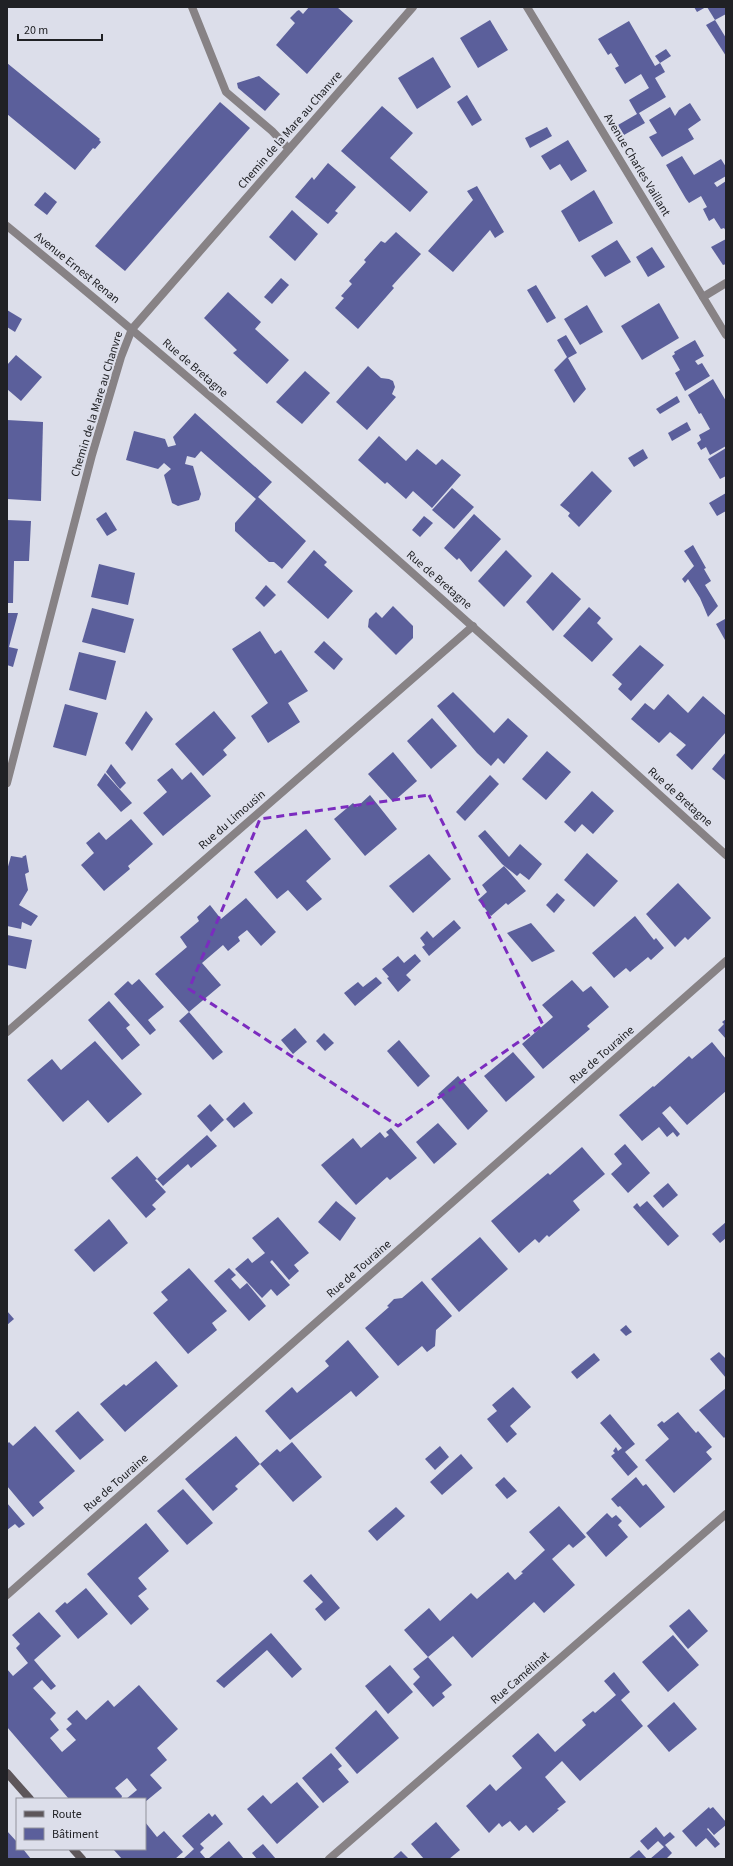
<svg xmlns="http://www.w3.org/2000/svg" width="733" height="1866" viewBox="0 0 733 1866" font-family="'Source Sans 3',sans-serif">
<rect width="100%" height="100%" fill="#dcdeea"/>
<!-- building -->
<g fill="#5b5f9b">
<polygon points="309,7 337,7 353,21 307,74 276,45 295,23 290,18 297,11 299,10 303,14"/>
<polygon points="694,7 706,7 697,12"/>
<polygon points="707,7 726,7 726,14 715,20"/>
<polygon points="490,20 508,50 478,68 460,38"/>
<polygon points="715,20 726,38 726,56 706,25"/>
<polygon points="629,21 655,66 660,63 665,72 655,78 666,97 639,113 645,123 624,135 618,125 637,114 629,100 649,88 641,74 625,84 615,68 619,66 611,53 608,55 598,39"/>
<polygon points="666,49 671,56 660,63 655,56"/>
<polygon points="433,57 451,87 417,109 398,78"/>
<polygon points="7,63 100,139 99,140 101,142 95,149 93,148 75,170 7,114"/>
<polygon points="259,76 280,94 265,111 238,88 237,83"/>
<polygon points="467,95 482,120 472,126 457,102"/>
<polygon points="220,102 250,128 125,271 95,246"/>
<polygon points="690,103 701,120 688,129 694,139 662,157 649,137 657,133 649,120 670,107 675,116 679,110"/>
<polygon points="382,106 413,133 390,158 428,192 410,212 341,151"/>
<polygon points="547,127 552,136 530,148 525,138"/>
<polygon points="568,140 587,171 571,181 560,164 550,170 541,156"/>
<polygon points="682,156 694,175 721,159 726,167 726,176 714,183 717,187 726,181 726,231 724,228 721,229 714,218 709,221 703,209 707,207 701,196 689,203 686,199 666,165"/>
<polygon points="328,163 356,187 335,211 338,213 328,224 295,197 312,177 314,180"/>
<polygon points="477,186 504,232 495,238 490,230 453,272 428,251 473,200 467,191"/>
<polygon points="594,190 613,223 579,242 561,211"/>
<polygon points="45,192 57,202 47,215 34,205"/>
<polygon points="292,210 318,234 295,261 269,237"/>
<polygon points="396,232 421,254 392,286 394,288 358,329 335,308 344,298 341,296 352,284 349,281 366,262 364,260 381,241 385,243"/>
<polygon points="726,239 726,264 723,265 711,247"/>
<polygon points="617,240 631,262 605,277 591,256"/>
<polygon points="652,247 665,267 648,277 636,257"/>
<polygon points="281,278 289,285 272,304 264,297"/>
<polygon points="536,285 556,318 547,323 527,290"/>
<polygon points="228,292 261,322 255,329 289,360 267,384 233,353 237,350 204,318"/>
<polygon points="659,303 679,338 642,360 621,326"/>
<polygon points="587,305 603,332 580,345 564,319"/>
<polygon points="7,310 22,319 15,332 7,327"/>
<polygon points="566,335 577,353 568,358 586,389 574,403 554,370 567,357 557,340"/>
<polygon points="695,340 704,356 695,361 698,365 702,363 710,376 685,391 675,373 680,370 672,356 675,354 674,352"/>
<polygon points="16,355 42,377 21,401 7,389 7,365"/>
<polygon points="368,366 381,378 389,379 393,381 395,387 392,394 396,397 367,430 336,402"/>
<polygon points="305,371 330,393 302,424 276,402"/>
<polygon points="713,379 726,401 726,446 710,455 706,447 701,450 697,443 701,440 699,435 710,429 701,413 699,414 688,395"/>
<polygon points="677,396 680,402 660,414 656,409"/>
<polygon points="195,413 272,482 258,497 306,541 282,569 274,562 269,562 235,531 235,523 256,499 201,451 195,458 187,456 185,464 193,466 201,494 199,500 178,506 172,503 164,475 171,469 164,463 158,469 126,460 134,431 165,439 168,447 176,445 173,437"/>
<polygon points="7,420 43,422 41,501 7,499"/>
<polygon points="687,422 691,430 672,441 668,433"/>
<polygon points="379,436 406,461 417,449 436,465 442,459 461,475 432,508 413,491 406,499 387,482 385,484 358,460"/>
<polygon points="726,448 726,476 720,479 708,459"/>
<polygon points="643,449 648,458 634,467 628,458"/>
<polygon points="592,471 612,491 579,527 568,516 570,513 560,505"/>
<polygon points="452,488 474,507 454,529 432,510"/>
<polygon points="726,493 726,511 717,516 709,503"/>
<polygon points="106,512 117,530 107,536 96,519"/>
<polygon points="474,514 501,539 471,572 459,558 457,560 444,548"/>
<polygon points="424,516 433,523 420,537 412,530"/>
<polygon points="7,520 31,521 29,561 14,561 13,603 7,603"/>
<polygon points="693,545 706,568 704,569 711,581 705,585 718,606 708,617 700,598 688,579 685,583 682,579 694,566 684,551"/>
<polygon points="314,550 327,562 324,565 353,591 328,619 287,582"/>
<polygon points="506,550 532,576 504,607 478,581"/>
<polygon points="99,564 135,573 128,605 91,597"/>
<polygon points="552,572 581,599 553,631 526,602"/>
<polygon points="266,585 276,595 264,607 255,598"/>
<polygon points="393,606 413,626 413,638 396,655 368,627 369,619 376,612 382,618"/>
<polygon points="589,607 601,618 597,623 613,639 592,662 563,636"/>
<polygon points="92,608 134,619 125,653 82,642"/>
<polygon points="7,613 18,613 9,647 18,649 13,667 7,665"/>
<polygon points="725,619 726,639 725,640 716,624"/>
<polygon points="260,631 275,654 281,650 308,691 288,703 300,722 268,743 251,716 268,703 232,649"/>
<polygon points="324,641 343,659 334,670 314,652"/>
<polygon points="640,645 664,665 631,701 618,689 622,684 612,675"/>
<polygon points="79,652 116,661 106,700 69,690"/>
<polygon points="453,692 494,733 508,718 528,736 504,764 498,758 491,766 477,753 437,706"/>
<polygon points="668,694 688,713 703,696 726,716 726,732 692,770 676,755 686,745 670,732 659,743 631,719 645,703 654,710"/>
<polygon points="65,704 98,713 86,756 53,747"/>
<polygon points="146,711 153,719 132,751 125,743"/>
<polygon points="214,711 236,738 223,750 227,755 203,776 175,744"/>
<polygon points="432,718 457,746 431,769 407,741"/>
<polygon points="547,751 571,772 546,800 522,779"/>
<polygon points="393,752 417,781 393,802 368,774"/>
<polygon points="726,752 726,781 712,769"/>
<polygon points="111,764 126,783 120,789 106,772"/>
<polygon points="172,768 182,780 191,772 211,796 163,836 143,813 167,792 157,780"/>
<polygon points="105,773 132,803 121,812 97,785"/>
<polygon points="490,775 499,784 465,821 456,812"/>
<polygon points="592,791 614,811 593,834 582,824 575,832 564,822"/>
<polygon points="370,795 397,829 365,856 334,819 353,803 357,807"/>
<polygon points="131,819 153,844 128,866 130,869 104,891 81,865 94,853 86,843 99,832 106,840"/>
<polygon points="306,829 331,859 306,881 322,899 307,911 288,890 277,899 254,872"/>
<polygon points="485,830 509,857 520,844 542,864 529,880 520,873 517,876 502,864 478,836"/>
<polygon points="587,853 618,881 594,907 564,880"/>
<polygon points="429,854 451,879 413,913 389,886"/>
<polygon points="26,855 29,872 25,874 28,890 19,905 38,916 31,926 22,922 21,929 7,926 7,870 11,856 23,858 22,857"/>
<polygon points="504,866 526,891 508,905 506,903 491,916 478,900 487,892 482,885"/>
<polygon points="678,883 711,918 688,940 685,937 675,947 646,914"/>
<polygon points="557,893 565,900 554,913 546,905"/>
<polygon points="246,898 276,932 261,946 247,930 238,937 240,941 228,951 223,945 202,963 221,985 189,1012 155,974 187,947 180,937 199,921 197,917 210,905 221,919"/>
<polygon points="635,916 654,940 656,938 664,948 651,960 648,957 630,972 626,968 614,978 592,953"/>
<polygon points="454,920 461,928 429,956 422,947 425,945 420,938 427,931 433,938"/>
<polygon points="531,923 555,951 532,962 507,933"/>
<polygon points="7,935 32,940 26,969 7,965"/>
<polygon points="415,954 421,961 406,975 411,980 398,992 387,978 389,977 382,969 398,956 404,963"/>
<polygon points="376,977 382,983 355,1006 344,993 358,982 363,987"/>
<polygon points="139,979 164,1007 148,1020 156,1030 150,1035 114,994 128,981 132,985"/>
<polygon points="572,980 583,992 591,986 609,1007 587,1026 590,1029 543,1069 522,1044 553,1017 542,1005"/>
<polygon points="109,1001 130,1025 126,1028 140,1045 122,1060 88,1020"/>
<polygon points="189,1012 223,1052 213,1060 179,1021"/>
<polygon points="726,1019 726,1039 718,1030 724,1024 722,1022"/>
<polygon points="295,1028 307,1042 293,1054 281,1040"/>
<polygon points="324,1033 334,1043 325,1051 316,1041"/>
<polygon points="399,1040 430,1076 418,1087 387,1051"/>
<polygon points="95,1041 142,1094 108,1123 88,1100 63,1122 27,1080 52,1059 61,1070"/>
<polygon points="712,1042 726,1059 726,1091 687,1125 670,1106 662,1113 680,1134 677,1137 673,1132 667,1137 659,1127 642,1141 619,1115 653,1086 654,1087 689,1056 692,1059"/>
<polygon points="513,1052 535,1077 506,1102 484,1076"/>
<polygon points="458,1076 488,1111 468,1130 438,1094"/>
<polygon points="244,1102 253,1113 234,1128 226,1119"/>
<polygon points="210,1104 224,1120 211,1132 197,1116"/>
<polygon points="438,1123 457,1144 434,1164 416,1142"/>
<polygon points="391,1128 417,1158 390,1180 387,1177 356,1205 321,1165 353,1138 361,1148 380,1132 385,1138 389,1135 386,1132"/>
<polygon points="207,1135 217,1146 191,1168 188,1164 163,1186 157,1179"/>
<polygon points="625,1144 650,1173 628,1193 611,1174 622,1164 614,1154"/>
<polygon points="582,1147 605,1174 573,1201 580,1210 549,1237 547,1235 539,1243 535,1239 519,1253 491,1221 548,1173 550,1175"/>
<polygon points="137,1156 157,1179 155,1180 166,1192 152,1205 156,1209 146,1218 111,1178"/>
<polygon points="668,1183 678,1195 663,1208 653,1196"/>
<polygon points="336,1201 356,1218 340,1241 318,1222"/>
<polygon points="647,1201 679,1236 668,1246 633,1207 637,1203 640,1207"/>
<polygon points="278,1217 309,1253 294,1265 299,1271 289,1280 272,1260 270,1262 290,1285 277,1296 271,1289 262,1298 235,1269 248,1258 252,1263 265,1253 252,1238"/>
<polygon points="109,1219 128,1243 94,1272 74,1250"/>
<polygon points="726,1222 726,1238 720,1243 712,1234"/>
<polygon points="480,1237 508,1269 459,1312 431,1279"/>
<polygon points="189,1268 227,1311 212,1323 217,1330 188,1354 153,1313 168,1300 161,1292"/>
<polygon points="229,1268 236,1275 231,1279 240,1289 247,1283 266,1306 249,1321 214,1281"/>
<polygon points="422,1281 452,1316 436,1330 435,1346 427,1352 422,1346 398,1366 365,1328 389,1307 387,1306 394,1299 402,1298"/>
<polygon points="7,1311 14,1319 7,1325"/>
<polygon points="626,1325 632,1332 626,1336 620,1330"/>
<polygon points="348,1340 379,1377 356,1397 351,1391 290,1440 265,1411 292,1387 297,1393 329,1366 325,1361"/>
<polygon points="719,1352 726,1359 726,1378 710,1359"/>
<polygon points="594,1353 600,1360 577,1379 571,1372"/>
<polygon points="156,1361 178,1386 125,1432 100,1404 124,1384 126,1386"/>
<polygon points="513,1387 531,1407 510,1426 517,1434 507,1443 487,1419 497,1411 492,1405"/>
<polygon points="726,1388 726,1436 724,1438 699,1410"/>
<polygon points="78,1411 104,1440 80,1460 55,1431"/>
<polygon points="678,1412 696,1433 698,1431 712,1447 706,1452 712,1459 674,1493 645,1460 669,1439 657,1425 662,1421 664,1423"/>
<polygon points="610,1414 635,1444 625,1452 638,1467 628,1476 611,1456 615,1453 613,1451 616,1447 618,1451 622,1448 600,1423"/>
<polygon points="35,1426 75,1471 39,1502 44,1508 33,1517 7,1486 7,1444 9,1442 13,1446"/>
<polygon points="236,1436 260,1464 277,1449 280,1452 292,1442 322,1477 293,1502 260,1464 235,1486 238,1489 213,1511 185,1479"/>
<polygon points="440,1446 449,1457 435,1470 425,1459"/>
<polygon points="461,1454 473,1468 442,1495 430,1482"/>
<polygon points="504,1477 517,1491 507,1499 495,1485"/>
<polygon points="636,1477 643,1486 646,1484 665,1507 640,1528 620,1506 618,1507 611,1499"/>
<polygon points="183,1489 213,1523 187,1545 157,1511"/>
<polygon points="7,1503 25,1524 19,1528 15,1524 7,1530"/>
<polygon points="559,1506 586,1537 573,1548 569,1544 552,1559 575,1585 544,1613 534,1602 472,1658 453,1636 428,1657 452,1685 442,1693 445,1697 433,1707 413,1684 420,1677 413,1669 428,1657 404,1630 429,1608 440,1621 471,1593 477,1599 508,1572 515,1580 523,1573 521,1572 545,1550 529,1532"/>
<polygon points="396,1507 405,1516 377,1541 368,1531"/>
<polygon points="607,1513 612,1518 616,1515 622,1521 618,1525 628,1537 606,1557 586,1533"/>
<polygon points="146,1523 169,1551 138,1578 147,1589 138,1596 149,1609 131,1625 87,1574"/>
<polygon points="311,1574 340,1608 325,1621 315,1609 323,1602 303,1581"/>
<polygon points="86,1588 108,1614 78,1639 55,1611 65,1602 67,1604"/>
<polygon points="689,1609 708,1631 688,1649 669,1626"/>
<polygon points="39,1612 61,1636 34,1660 56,1686 51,1690 42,1680 33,1688 56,1713 50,1719 59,1730 50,1738 62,1752 76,1740 66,1729 72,1724 67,1719 77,1710 86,1720 108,1700 114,1707 139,1685 178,1729 157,1748 167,1760 150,1775 162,1788 145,1802 145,1799 126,1799 137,1790 127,1778 115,1788 122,1796 121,1799 69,1799 7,1727 7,1669 13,1676 28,1663 16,1648 20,1644 12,1635"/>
<polygon points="271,1633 302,1669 292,1678 267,1650 224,1688 216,1681"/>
<polygon points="673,1635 699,1665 668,1692 642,1662"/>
<polygon points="390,1665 413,1692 388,1714 365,1686"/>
<polygon points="614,1672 630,1692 621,1700 643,1726 580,1781 562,1761 545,1777 566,1802 557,1809 559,1810 533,1833 526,1825 519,1831 510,1821 502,1827 499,1823 489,1833 466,1806 490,1784 496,1791 522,1768 512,1756 538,1733 555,1752 586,1725 582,1720 593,1711 595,1713 616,1695 604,1681"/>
<polygon points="674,1702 697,1729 669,1752 647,1726"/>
<polygon points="376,1710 399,1738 357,1774 335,1748"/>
<polygon points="331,1753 342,1766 338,1769 349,1782 323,1803 302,1778"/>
<polygon points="297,1782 319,1807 277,1844 247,1809 263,1795 271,1804"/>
<polygon points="709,1807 710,1809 713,1807 726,1822 726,1825 714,1835 708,1828 707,1829 720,1844 715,1848 706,1838 696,1847 682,1831"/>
<polygon points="209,1813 212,1817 215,1814 223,1824 200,1844 204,1848 200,1852 206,1859 183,1859 194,1849 182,1836"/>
<polygon points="145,1822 157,1837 164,1831 183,1852 175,1859 122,1859 113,1849 145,1849"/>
<polygon points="436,1822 460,1850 449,1859 424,1859 411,1844"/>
<polygon points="656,1827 664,1837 670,1832 675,1837 665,1845 672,1853 666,1859 650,1859 664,1847 658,1841 648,1850 640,1841"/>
<polygon points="7,1831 17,1842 17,1849 23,1849 31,1859 7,1859"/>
<polygon points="229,1841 244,1859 208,1859"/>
<polygon points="263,1844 276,1859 257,1859 252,1853"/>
<polygon points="639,1850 647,1859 628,1859"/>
<polygon points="401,1851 409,1859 392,1859"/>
</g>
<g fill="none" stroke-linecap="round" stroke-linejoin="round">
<!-- lane -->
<polyline stroke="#878285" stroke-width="8" points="192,7 226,92 272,131 289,149"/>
<!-- street -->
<g stroke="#878285" stroke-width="8">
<polyline points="527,7 726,335"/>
<path d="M 7,226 C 254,428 490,641 726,855"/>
<polyline points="703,297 726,283"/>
<polyline points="7,783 92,455 121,357 132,329 413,7"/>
<polyline points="7,1032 473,626"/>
<polyline points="7,1595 726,961"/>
<polyline points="329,1859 726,1514"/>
</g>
<!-- secondary -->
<g stroke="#5d565a" stroke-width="8">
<polyline points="7,1773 30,1799"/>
<polyline points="73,1849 82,1859"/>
</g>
</g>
<!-- marked area -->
<path fill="none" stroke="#7b2cbf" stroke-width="3" stroke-dasharray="8 5" stroke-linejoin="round" d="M 429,795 L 543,1025 L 398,1126 L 189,989 L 260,819 Z"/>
<g text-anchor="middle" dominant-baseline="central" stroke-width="4" stroke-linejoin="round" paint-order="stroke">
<!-- street labels -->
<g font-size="12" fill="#202125" stroke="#dcdeea">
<text transform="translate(290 130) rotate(-49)">Chemin de la Mare au Chanvre</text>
<text transform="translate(637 165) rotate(59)">Avenue Charles Vaillant</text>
<text transform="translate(77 268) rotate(39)">Avenue Ernest Renan</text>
<text transform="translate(195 368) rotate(41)">Rue de Bretagne</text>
<text transform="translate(97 404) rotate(-73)">Chemin de la Mare au Chanvre</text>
<text transform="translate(439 580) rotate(41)">Rue de Bretagne</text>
<text transform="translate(680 797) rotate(42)">Rue de Bretagne</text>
<text transform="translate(232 820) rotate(-41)">Rue du Limousin</text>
<text transform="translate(602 1055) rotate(-41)">Rue de Touraine</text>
<text transform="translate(359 1269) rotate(-41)">Rue de Touraine</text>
<text transform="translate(116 1483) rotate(-41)">Rue de Touraine</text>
<text transform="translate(520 1678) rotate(-41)">Rue Camélinat</text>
</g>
</g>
<!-- border -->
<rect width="733" height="1866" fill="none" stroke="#202125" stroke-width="16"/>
<!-- legend -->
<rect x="16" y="1798" width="130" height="52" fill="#dcdeea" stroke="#91929b"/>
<rect x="24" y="1811" width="20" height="6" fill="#5d565a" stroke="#91929b"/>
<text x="52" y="1818" font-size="12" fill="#202125">Route</text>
<rect x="24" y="1828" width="20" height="12" fill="#5b5f9b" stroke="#91929b"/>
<text x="52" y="1838" font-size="12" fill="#202125">Bâtiment</text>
<!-- scale -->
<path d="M18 34v6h84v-6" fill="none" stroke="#202125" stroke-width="2"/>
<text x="24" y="34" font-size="12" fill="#202125" stroke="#dcdeea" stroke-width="3" paint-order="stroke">20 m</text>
</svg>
